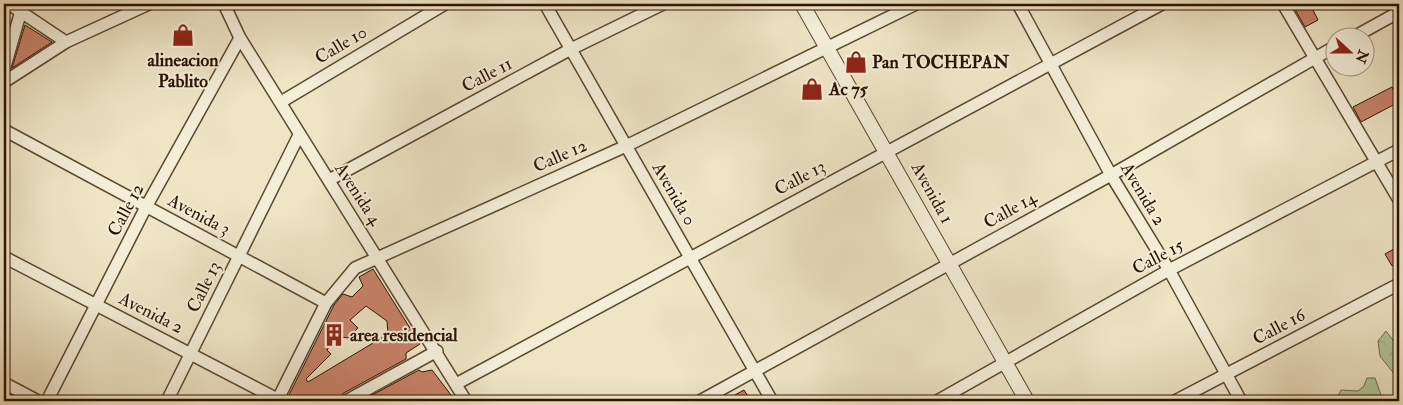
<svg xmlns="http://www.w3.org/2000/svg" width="1403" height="405" viewBox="0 0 1403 405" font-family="'IM FELL Double Pica',serif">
<defs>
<pattern id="forest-crowns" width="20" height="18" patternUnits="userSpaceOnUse" patternTransform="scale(1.25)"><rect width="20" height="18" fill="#b2c69a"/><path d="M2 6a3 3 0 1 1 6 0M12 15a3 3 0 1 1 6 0" fill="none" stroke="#99a983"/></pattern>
</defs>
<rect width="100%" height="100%" fill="#eee5c5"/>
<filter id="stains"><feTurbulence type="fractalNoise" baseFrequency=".004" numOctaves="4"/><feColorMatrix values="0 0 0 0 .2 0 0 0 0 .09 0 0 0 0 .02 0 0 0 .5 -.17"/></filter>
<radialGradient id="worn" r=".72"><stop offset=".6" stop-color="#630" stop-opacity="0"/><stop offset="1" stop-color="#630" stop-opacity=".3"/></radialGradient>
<!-- forest -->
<g fill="url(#forest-crowns)" stroke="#6f6c4d">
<polygon points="1386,331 1399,348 1399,380 1380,356 1378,341"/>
<polygon points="1367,378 1375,378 1381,395 1377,401 1336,401 1341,390 1358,391 1364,386"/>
</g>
<!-- building -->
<g fill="#c9826b" stroke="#2c1200" fill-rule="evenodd">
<polygon points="1292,4 1310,4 1318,20 1305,27"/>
<polygon points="25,25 52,42 12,68"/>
<polygon points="1392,87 1399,102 1361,122 1353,107"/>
<polygon points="1399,246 1399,262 1392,266 1385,254"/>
<path d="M 373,269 L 420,344 L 406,353 L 406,359 L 342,394 L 339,401 L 299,401 L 289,395 L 334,305 L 343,294 L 352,297 L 363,286 L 359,277 ZM 366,306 L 387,321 L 388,334 L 308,382 L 306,379 L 331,354 L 327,350 L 336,336 L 348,338 L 358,328 L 350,320 Z"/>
<polygon points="419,370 422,372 432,370 451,395 440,401 361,401"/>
<polygon points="744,390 751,401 724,401"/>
</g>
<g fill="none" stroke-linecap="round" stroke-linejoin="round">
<defs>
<g id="minor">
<polyline points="9,4 66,42"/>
<polyline points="224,4 240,38 466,401"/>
<polyline points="545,4 772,401"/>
<polyline points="1018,4 1111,175 1169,270 1241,401"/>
<polyline points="1283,4 1399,200"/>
<polyline points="1352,38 1399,12"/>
<polyline points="4,70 23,4"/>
<polyline points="4,82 66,42 149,4"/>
<polyline points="281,102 445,4"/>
<polyline points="4,130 326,303"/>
<polyline points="329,180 571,49 663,4"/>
<polyline points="4,257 281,401"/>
<polyline points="4,383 38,401"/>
<polyline points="456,384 1162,4"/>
<polyline points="278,399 326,303 355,268 626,146 916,4"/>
<polyline points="47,401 146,207 240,38"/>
<polyline points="167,401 299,135"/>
<polyline points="346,401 437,351"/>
<polyline points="700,401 1111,175 1336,46"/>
<polyline points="937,401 1169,270 1399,150"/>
<polyline points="1175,401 1399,284"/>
</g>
<polyline id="tertiary" points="802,4 1027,401"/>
</defs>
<!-- minor casing -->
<use href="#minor" stroke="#5c4731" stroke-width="14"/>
<!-- tertiary casing -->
<use href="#tertiary" stroke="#5c4731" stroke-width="16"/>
<!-- minor -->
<use href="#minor" stroke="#f4eed9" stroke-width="11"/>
<!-- tertiary -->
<use href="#tertiary" stroke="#f4eed9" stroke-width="14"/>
</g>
<!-- icons -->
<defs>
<symbol id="shop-bare" viewBox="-9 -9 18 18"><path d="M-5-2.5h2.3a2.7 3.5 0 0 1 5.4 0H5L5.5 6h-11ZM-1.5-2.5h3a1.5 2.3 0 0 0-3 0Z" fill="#8f2418" stroke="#f4eed9" stroke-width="2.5" paint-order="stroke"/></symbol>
<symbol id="building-bare" viewBox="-9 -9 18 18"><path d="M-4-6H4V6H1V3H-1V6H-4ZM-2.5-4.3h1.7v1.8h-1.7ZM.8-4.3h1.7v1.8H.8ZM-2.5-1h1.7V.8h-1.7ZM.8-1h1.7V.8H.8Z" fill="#8f2418" stroke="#f4eed9" stroke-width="2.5" paint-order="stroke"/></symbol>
</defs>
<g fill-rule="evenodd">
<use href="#shop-bare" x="167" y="19" width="32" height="32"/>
<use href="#shop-bare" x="840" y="46" width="32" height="32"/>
<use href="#shop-bare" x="796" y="73" width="32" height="32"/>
<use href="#building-bare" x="318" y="319" width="32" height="32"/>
</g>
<g text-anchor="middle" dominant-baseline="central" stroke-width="4" stroke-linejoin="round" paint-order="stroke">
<!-- street labels -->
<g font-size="18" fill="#2c1200" stroke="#f4eed9">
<text transform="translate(341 45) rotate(-31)">Calle 10</text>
<text transform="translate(487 75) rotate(-28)">Calle 11</text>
<text transform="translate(560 156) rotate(-24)">Calle 12</text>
<text transform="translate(800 178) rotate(-28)">Calle 13</text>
<text transform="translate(932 193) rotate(61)">Avenida 1</text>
<text transform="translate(358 194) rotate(57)">Avenida 4</text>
<text transform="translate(674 194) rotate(60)">Avenida 0</text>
<text transform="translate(1143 194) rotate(59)">Avenida 2</text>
<text transform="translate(126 210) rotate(-62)">Calle 12</text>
<text transform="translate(1010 210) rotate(-29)">Calle 14</text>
<text transform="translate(199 215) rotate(28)">Avenida 3</text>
<text transform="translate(1158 257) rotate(-28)">Calle 15</text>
<text transform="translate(204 287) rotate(-64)">Calle 13</text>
<text transform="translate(151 313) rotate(27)">Avenida 2</text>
<text transform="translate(1279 327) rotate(-28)">Calle 16</text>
</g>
<!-- poi labels -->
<g font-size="18" font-weight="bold" fill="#2c1200" stroke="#f4eed9" text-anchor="start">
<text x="183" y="60" text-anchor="middle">alineacion<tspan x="183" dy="21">Pablito</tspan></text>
<text x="872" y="62">Pan TOCHEPAN</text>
<text x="829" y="89">Ac 75</text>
<text x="350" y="335">area residencial</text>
</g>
</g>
<!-- margin -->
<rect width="1403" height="405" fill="none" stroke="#eee5c5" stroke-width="20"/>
<rect x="5" y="5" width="1393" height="395" fill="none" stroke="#2c1200" stroke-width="2.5"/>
<rect x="10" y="10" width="1383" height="385" fill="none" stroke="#2c1200"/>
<!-- north arrow -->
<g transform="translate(1350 52) rotate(111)"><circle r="24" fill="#f4eed9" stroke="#a49682"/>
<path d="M0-4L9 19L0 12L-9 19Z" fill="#8f2418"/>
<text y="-8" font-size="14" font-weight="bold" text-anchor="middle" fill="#2c1200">N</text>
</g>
<rect width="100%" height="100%" filter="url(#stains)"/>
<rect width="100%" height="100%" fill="url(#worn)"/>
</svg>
